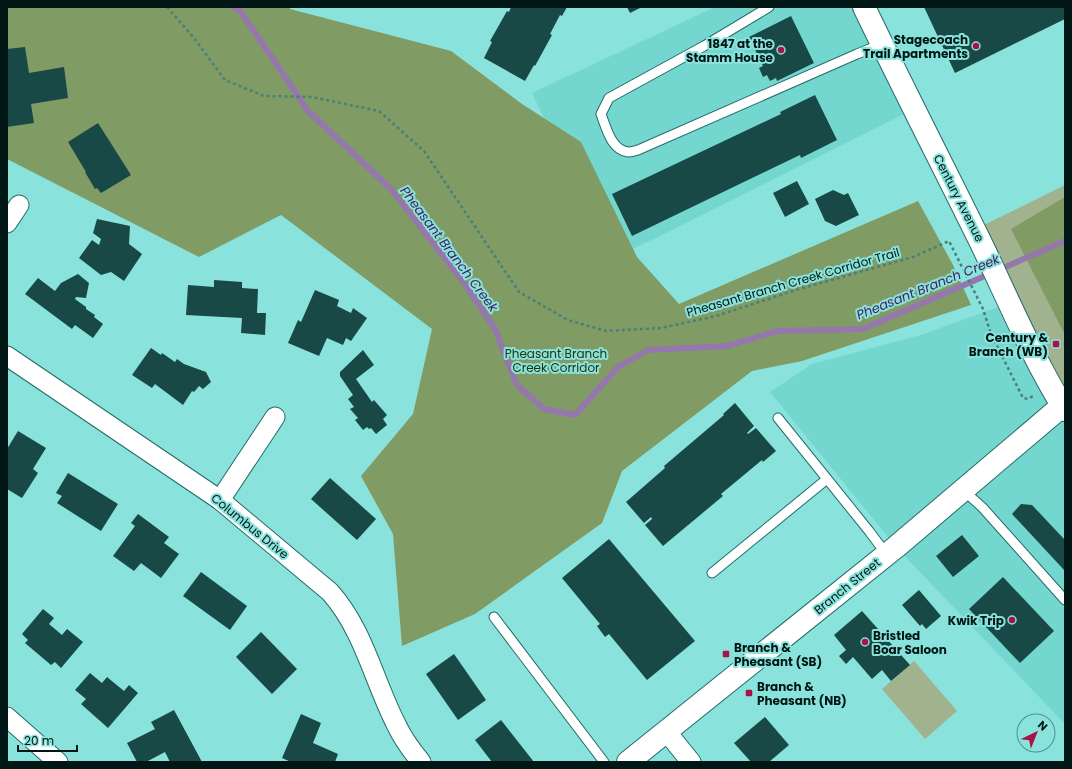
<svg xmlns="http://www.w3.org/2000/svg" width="1072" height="769" viewBox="0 0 1072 769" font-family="Poppins,sans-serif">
<rect width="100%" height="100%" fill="#89e2db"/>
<!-- built -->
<g fill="#73d7d0">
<polygon points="715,7 865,7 914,109 654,239 612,258 532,93"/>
<polygon points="1009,303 1065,410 1065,724 896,547 770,392 812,364 921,335"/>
</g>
<!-- green -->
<g fill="#a0b38e">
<polygon points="1065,185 1065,404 974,230"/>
<polygon points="914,661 957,711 925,739 882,689"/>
</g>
<!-- forest -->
<g fill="#809b63">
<polygon points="7,7 290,7 290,9 451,51 522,104 581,142 637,257 679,304 918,201 953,265 971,305 802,361 752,371 622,471 602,523 475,614 402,646 393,534 361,476 413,414 432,329 281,215 199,257 7,159"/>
<polygon points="1065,197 1065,335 1011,229"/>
</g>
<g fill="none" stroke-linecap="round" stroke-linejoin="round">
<!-- stream -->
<polyline stroke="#9577ad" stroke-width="6" points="234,7 241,12 308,111 391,189 465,284 495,329 517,385 544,409 575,415 618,367 648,350 727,346 778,331 863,329 1065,241"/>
</g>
<!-- building -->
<g fill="#184946">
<polygon points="511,7 567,7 562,16 560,15 550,34 552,35 535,66 534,65 525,81 484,58 492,42 490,41 507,11 509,12"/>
<polygon points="627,7 642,7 630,13"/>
<polygon points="924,7 1065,7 1065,19 955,73"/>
<polygon points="791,16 814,63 777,81 776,78 770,81 767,75 763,77 759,68 763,66 749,37"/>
<polygon points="25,47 29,73 64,67 68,98 31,104 34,123 7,127 7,49"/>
<polygon points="815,95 837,140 801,158 800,155 632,236 612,194 781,114 780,112"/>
<polygon points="98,123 131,175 101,193 97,188 95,189 85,172 86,172 68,142"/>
<polygon points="797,181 809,204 785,217 773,193"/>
<polygon points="833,190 844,195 848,193 859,215 836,226 825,221 815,199"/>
<polygon points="97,219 130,226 129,244 142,254 124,281 111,272 101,275 79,258 92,240 99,245 101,239 93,233"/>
<polygon points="78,274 89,283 86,298 76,297 75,299 86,307 86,309 95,315 94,317 103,324 93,338 75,325 72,329 25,294 38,278 55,291 61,283"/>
<polygon points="214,280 242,282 242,288 258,289 257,313 266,313 265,335 241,333 242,318 186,315 188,285 214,287"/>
<polygon points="315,290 339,300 337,306 351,313 353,308 367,318 351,341 346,338 343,345 327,338 319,356 288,343 298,320 301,322"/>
<polygon points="151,348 161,355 162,353 175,362 177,359 184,364 206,372 211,382 203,389 199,386 194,392 192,391 183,405 155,384 152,388 132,375"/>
<polygon points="363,350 374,365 356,379 372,402 374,400 387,415 383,419 387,425 376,434 371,428 369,429 367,427 363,430 355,420 358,418 350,409 354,407 348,399 353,395 340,376 340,372"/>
<polygon points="735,403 754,426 747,433 748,434 756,428 776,451 763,462 762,460 721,494 723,496 663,546 645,525 652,519 651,517 644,523 626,502 665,468 664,466 724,415 723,414"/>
<polygon points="18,431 46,448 33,469 38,473 22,498 7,489 7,449"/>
<polygon points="68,473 118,504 101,531 57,503 62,496 56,493"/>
<polygon points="330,478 376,519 357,540 311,499"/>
<polygon points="1021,504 1032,505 1065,540 1065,571 1012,514"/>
<polygon points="138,514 169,537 164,543 179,554 161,578 141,563 134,571 113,556 135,526 131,523"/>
<polygon points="962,535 979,556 953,577 936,556"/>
<polygon points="609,539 695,641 647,680 609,634 605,637 597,626 600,624 562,578"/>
<polygon points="201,572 247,606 230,630 183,596"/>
<polygon points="1003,577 1054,631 1020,663 969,609"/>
<polygon points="919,590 941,616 926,629 922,624 920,626 902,605"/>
<polygon points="43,609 54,618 49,624 62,635 67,629 83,642 61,668 55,662 51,665 25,643 28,640 22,634"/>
<polygon points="862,611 910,665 891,681 882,670 872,679 853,657 846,664 839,656 846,650 834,635"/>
<polygon points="261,632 297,669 272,694 236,657"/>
<polygon points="454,654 486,700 458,720 426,674"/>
<polygon points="90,673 102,683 107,677 124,691 129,685 138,693 108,728 81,704 86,699 75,690"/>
<polygon points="174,710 202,762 170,762 165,752 146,762 137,762 127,743 155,729 151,722"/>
<polygon points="301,714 321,723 313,743 338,754 335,762 291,762 282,758"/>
<polygon points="765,717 789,745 769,762 751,762 734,743"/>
<polygon points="501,720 534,762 492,762 475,740"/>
</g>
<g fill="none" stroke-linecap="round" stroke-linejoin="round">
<defs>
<g id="lane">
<path d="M 769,7 L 704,46 L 609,98 L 601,114 C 606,127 611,150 628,152 C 631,152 635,151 638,150 L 857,54 L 882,44"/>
<polyline points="778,418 869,531 887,555"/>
<polyline points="963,490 982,507 1065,600"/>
<polyline points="712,573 827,479"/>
<polyline points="494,617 604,762"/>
</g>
<g id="street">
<polyline points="7,223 19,205"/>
<path d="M 7,356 L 220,500 L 330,592 C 364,630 374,682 397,726 C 403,739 412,751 421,762"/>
<polyline points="220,500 275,417"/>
<polyline points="7,717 58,762"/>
<polyline points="666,731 691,762"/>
</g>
<g id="secondary">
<path d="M 864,7 C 902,86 942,164 981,243 C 1008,299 1032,357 1065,410"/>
<polyline points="628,762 896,547 1062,406"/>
</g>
</defs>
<!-- lane casing -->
<use href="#lane" stroke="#256b67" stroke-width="11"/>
<!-- street casing -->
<use href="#street" stroke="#256b67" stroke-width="21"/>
<!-- secondary casing -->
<use href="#secondary" stroke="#256b67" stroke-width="24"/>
<!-- path -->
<polyline stroke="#47807c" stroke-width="2.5" stroke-dasharray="3 3" stroke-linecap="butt" points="167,7 194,38 225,80 264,96 312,97 379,111 424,151 519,292 568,320 606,331 661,328 716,316 796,290 913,257 949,241 983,309 991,334 1023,398 1028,399 1033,396"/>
<!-- lane -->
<use href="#lane" stroke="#fff" stroke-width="9"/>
<!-- street -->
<use href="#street" stroke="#fff" stroke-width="19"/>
<!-- secondary -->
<use href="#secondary" stroke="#fff" stroke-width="22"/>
</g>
<!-- markers -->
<g fill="#a81246" stroke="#89e2db" stroke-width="1.5">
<circle cx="976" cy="46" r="4"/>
<circle cx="781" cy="50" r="4"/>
<rect x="1052" y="340" width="8" height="8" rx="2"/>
<circle cx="1012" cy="620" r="4"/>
<circle cx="865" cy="642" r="4"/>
<rect x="722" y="650" width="8" height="8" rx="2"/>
<rect x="745" y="689" width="8" height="8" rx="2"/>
</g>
<g text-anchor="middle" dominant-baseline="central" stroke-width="4" stroke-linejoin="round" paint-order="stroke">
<!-- poi labels -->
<g font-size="12" font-weight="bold" fill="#001715" stroke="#89e2db" text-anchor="end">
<text x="968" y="39">Stagecoach<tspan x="968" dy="14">Trail Apartments</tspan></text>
<text x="773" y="43">1847 at the<tspan x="773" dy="14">Stamm House</tspan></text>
<text x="1048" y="337">Century &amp;<tspan x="1048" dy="14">Branch (WB)</tspan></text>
<text x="1004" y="620">Kwik Trip</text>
<text x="873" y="635" text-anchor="start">Bristled<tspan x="873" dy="14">Boar Saloon</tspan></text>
<text x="734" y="647" text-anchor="start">Branch &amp;<tspan x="734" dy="14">Pheasant (SB)</tspan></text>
<text x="757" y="686" text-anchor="start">Branch &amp;<tspan x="757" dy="14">Pheasant (NB)</tspan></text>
</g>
<!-- street labels -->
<g font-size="12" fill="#001715" stroke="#89e2db">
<text transform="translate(959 198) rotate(63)">Century Avenue</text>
<text transform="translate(793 282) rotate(-16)">Pheasant Branch Creek Corridor Trail</text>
<text transform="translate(250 526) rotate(39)">Columbus Drive</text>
<text transform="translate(847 586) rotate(-39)">Branch Street</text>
</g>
<!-- park labels -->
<g font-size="12" fill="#223409" stroke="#89e2db">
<text x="556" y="353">Pheasant Branch<tspan x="556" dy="14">Creek Corridor</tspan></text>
</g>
<!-- water labels -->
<g font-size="13" font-style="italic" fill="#431b5d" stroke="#89e2db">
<text transform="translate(449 249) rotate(53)">Pheasant Branch Creek</text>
<text transform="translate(928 287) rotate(-22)">Pheasant Branch Creek</text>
</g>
</g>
<!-- border -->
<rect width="1072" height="769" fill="none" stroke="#001715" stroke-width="16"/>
<!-- north arrow -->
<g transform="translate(1036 733) rotate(43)"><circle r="19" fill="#89e2db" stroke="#52918c"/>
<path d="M0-3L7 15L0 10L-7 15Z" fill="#a81246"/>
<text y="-6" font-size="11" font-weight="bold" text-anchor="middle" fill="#001715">N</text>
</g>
<!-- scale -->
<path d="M18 745v6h59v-6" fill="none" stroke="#001715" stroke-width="2"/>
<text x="24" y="745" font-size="12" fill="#001715" stroke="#89e2db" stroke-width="3" paint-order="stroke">20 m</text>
</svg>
